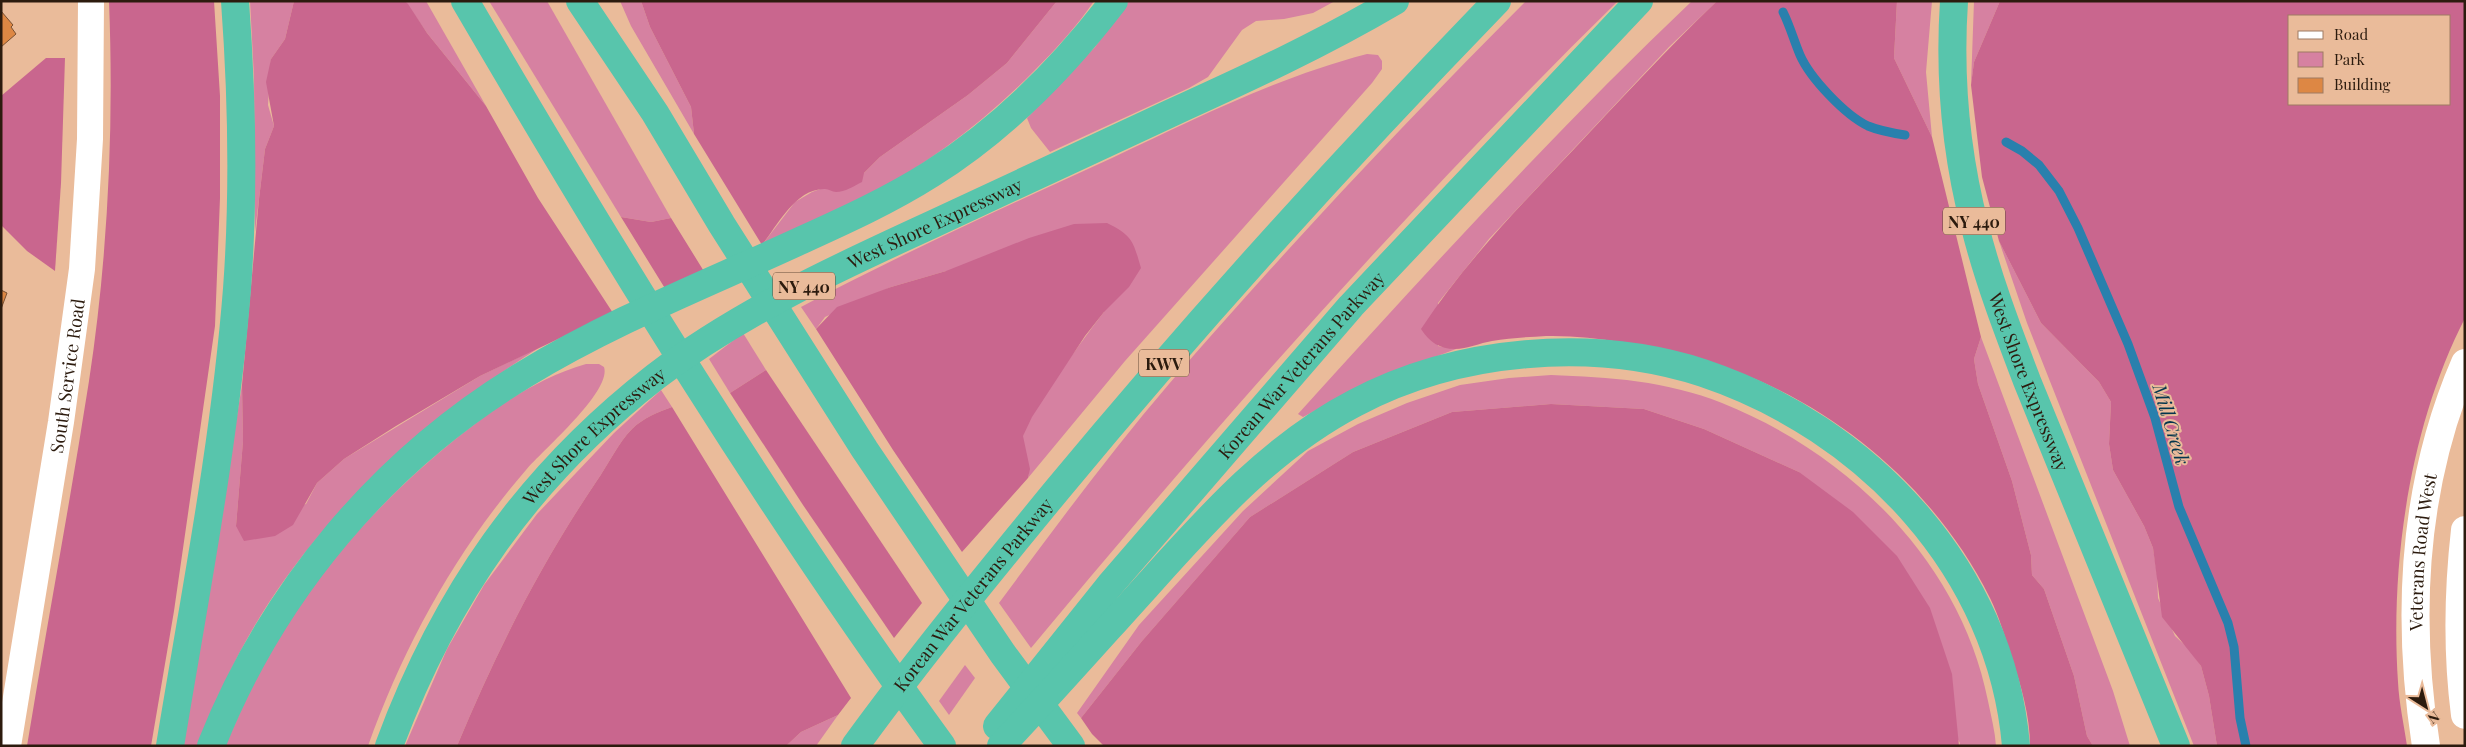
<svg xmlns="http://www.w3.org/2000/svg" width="2466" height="747" viewBox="0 0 2466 747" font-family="'Playfair Display',serif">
<rect width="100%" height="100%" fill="#eabb9a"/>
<!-- green -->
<g fill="#d681a1">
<polygon points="250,1 294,1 285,39 271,59 268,105 274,126 265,149 255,232 254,77"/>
<polygon points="405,1 426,1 486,106 427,33"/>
<polygon points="489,1 547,1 671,218 651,222 621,217"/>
<polygon points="620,1 641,1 650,27 691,107 694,134 631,26"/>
<path d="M 1057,1 L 1094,1 C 1077,26 1056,49 1035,70 C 985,121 929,164 865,197 C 831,214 796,229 762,245 L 795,202 L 812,192 L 864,173 L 880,157 L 968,95 L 1007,63 Z"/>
<polygon points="1129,1 1335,1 1313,13 1284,19 1256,21 1242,30 1208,77 1189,88 1050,152 1031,128 1027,118 1095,47"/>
<path d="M 1526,1 L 1618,1 C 1410,205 1217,424 1031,648 L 999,603 C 1054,529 1109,454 1169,384 C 1283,252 1403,124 1526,1 Z"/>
<path d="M 1692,1 L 1717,1 L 1669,47 L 1489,239 L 1438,303 L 1438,346 L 1456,349 L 1369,382 L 1303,417 L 1298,414 C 1426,273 1554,132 1692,1 Z"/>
<polygon points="1897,1 1932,1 1926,72 1932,137 1894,58"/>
<polygon points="1974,1 2000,1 1974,62 1971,85"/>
<path d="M 1367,54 L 1378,55 L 1382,61 L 1382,69 L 1372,83 L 1125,361 L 1028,478 C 1032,463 1021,451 1023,436 C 1026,417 1089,331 1104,312 L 946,271 L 891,287 L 825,317 L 816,329 L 801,307 C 903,253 1007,206 1112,158 C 1195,119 1278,77 1367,54 Z"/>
<polygon points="1999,241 2041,323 2099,382 2111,402 2109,444 2113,470 2144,526 2153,548 2157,574 2158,598 2175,636 2189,649 2201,666 2209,696 2217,746 2194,746 2027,323"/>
<polygon points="743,333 766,370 730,393 709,359"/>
<polygon points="1981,337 2113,691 2130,746 2093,746 2087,736 2074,676 2044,589 2032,575 2031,555 2012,481 1978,384 1974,359"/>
<path d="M 540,347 C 434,415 337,498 268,604 C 240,647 216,698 197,746 L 183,746 L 242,385 L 243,441 L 236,526 L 306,504 L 317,483 L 344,459 L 480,376 Z"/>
<path d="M 586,364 L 599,364 L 604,367 C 612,391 543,450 526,470 C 456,551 404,645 368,746 L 225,746 C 237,721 247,694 260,670 C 309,579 378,501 458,437 C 497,406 538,378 586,364 Z"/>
<path d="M 1551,375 C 1609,377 1667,381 1722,403 C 1850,454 1961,563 1988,701 C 1991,716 1995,731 1996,746 L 1959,746 L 1960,743 L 1799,472 L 1704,429 L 1644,409 L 1551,404 L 1452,412 L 1353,452 L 1250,517 L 1142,641 L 1081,718 L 1077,713 L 1139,625 L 1243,511 L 1308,451 L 1358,424 L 1407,403 L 1460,385 L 1509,378 Z"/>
<path d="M 661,390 L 672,407 C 658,412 643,418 632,429 C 618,443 608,465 596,482 C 540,565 495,654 457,746 L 405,746 L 447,649 L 484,585 L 537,514 L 614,433 Z"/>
<polygon points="965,665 975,678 949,715 939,701"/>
<polygon points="838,715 816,746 786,746 801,732"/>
</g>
<!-- forest -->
<g fill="#c9668e" fill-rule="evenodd">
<path d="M 109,1 L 214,1 L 220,96 L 220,198 L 215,326 L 174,611 L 151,746 L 27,746 C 47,624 70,503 89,381 C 108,256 114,127 109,1 Z"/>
<polygon points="294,1 405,1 408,4 427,33 486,106 538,198 613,313 480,376 396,426 344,459 317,483 293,525 275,536 244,541 236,526 243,441 242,385 259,199 265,149 274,126 266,82 271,59 285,39"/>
<path d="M 641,1 L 1057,1 L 1007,63 L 968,95 L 880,157 L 864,173 L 862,182 C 854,186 845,192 836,192 C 832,192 829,189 825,189 C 796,188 777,226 762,245 L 694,134 L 691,107 L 650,27 Z"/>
<path d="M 1717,1 L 1897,1 L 1894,58 L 1932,137 L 1981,337 L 1974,359 L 1978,384 L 2012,481 L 2031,555 L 2032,575 L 2044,589 L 2074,676 L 2087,736 L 2093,746 L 2030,746 C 2030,716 2021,685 2011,656 C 2005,637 1999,616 1990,598 C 1932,481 1817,389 1690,357 C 1643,345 1595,335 1546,336 C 1529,337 1509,338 1492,341 C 1480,343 1467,349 1455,349 C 1440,349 1429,342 1421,329 C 1465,262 1520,206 1575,148 C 1622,98 1668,48 1717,1 Z"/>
<path d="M 2000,1 L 2465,1 L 2465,318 C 2410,425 2390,563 2398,682 C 2399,703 2404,725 2407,746 L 2217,746 L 2209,696 L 2201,666 L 2162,617 L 2153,548 L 2144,526 L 2113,470 L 2109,444 L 2111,402 L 2099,382 L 2041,323 L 1999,241 L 1982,177 L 1971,85 L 1974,62 ZM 2450,16 L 2450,104 L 2290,104 L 2290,16 Z"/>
<polygon points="46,58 65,58 61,183 55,271 27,251 1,225 1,96"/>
<polygon points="621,217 651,222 671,218 705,273 666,290"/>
<path d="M 1107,223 C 1133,236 1133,241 1141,268 L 1129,287 L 1104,312 L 1085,336 L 1032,417 L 1023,436 L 1030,469 L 1028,478 L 962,552 L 893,450 L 816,329 L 837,307 L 891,287 L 946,271 L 1029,238 L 1074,224 Z"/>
<polygon points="766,370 922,603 894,638 803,505 730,393"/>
<polygon points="1551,404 1644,409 1704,429 1799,472 1853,512 1897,556 1930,608 1952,674 1959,746 1104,746 1092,734 1081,718 1142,641 1250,517 1353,452 1452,412"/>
<path d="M 672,407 L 851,698 L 838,715 L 801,732 L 786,746 L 457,746 C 495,654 540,565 596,482 C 608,465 618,443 632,429 C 643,418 658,412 672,407 Z"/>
</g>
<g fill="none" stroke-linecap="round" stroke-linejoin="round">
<!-- stream -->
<g stroke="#2980ad" stroke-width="9">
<path d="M 1783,12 C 1790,26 1794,41 1800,55 C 1810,78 1845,115 1868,126 C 1880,131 1892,133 1905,135"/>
<polyline points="2006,142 2022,151 2039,165 2059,191 2078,228 2128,344 2155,418 2179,507 2228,623 2234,647 2240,718 2246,746"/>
</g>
</g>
<!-- building -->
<g fill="#dd8744" stroke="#795032">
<polygon points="1,11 13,25 11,27 16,34 1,47"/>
<polygon points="1,290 7,293 1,309"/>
</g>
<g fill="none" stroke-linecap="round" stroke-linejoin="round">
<!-- minor -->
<path stroke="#fff" stroke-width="26" id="s1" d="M 8,746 L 61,422 L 82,269 L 90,139 L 91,1"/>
<!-- tertiary -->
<g stroke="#fff" stroke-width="28">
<path d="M 2465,530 C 2458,592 2457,653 2465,715"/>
<path id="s2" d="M 2426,746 C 2406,617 2413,484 2465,363"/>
</g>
<!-- motorway -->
<g stroke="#58c5ac" stroke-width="28">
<path d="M 465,1 C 614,256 768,507 942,746"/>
<polyline points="580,1 655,113 722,225 865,450 1003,654 1071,746"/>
<path id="s3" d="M 1954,1 C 1949,76 1956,154 1975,227 C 1988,279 2008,331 2027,381 L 2176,746"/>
<path id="s4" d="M 997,726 L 1110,585 L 1351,306 L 1639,1"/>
<path d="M 170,746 C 195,594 225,442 237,289 C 244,194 242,96 235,1"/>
<path d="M 211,746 C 272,592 382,460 525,374 C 612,321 709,283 802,240 C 846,220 890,200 931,174 C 1004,128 1062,69 1114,1"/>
<path id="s5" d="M 389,746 C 445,595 528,476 655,377 C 739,313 837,268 933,224 C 1012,187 1090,151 1169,114 C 1246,79 1322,44 1395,1"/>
<path id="s6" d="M 855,746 C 919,658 988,574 1057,490 C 1197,321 1344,159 1497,1"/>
<path d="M 1001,746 C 1050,694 1097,641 1145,588 C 1207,519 1270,447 1355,403 C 1457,349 1592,337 1703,373 C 1867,428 2001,569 2016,746"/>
</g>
</g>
<g text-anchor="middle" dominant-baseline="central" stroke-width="4" stroke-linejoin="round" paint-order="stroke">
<!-- shield labels -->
<g fill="#eabb9a" stroke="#654b38" stroke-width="1">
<rect x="1943" y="207.5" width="62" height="27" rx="4"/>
<rect x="773" y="272.5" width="62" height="27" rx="4"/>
<rect x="1139" y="349.5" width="50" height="27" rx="4"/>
</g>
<g font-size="16" font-weight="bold" fill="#2c1b0e">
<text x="1974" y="221">NY 440</text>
<text x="804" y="286">NY 440</text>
<text x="1164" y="363">KWV</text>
</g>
<!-- street labels -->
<g font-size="18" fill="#2c1b0e" stroke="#eabb9a">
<text stroke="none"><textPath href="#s5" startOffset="781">West Shore Expressway</textPath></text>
<text stroke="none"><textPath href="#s4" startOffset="472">Korean War Veterans Parkway</textPath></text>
<text stroke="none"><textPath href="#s1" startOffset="375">South Service Road</textPath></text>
<text stroke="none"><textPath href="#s3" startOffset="392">West Shore Expressway</textPath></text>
<text stroke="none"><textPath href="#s5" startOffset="376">West Shore Expressway</textPath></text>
<text stroke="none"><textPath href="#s2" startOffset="195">Veterans Road West</textPath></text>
<text stroke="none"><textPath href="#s6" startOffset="192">Korean War Veterans Parkway</textPath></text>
</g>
<!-- water labels -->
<g font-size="19" font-style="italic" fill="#03354d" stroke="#eabb9a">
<text transform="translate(2172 424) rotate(73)">Mill Creek</text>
</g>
</g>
<!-- border -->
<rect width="2466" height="747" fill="none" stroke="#2c1b0e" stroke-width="5"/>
<!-- legend -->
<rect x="2288" y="15" width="162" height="90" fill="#eabb9a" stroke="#9e7b62"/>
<rect x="2298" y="31" width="25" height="8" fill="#ffffff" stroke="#9e7b62"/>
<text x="2334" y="40" font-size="15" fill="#2c1b0e">Road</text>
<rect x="2298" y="52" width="25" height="15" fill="#d681a1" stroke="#9e7b62"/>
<text x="2334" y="65" font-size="15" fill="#2c1b0e">Park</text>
<rect x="2298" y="78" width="25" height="15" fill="#dd8744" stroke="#9e7b62"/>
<text x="2334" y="90" font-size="15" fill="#2c1b0e">Building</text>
<!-- north arrow -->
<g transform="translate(2426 707) rotate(144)" stroke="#eabb9a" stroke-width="4" paint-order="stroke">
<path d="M0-4L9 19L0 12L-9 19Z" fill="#2c1b0e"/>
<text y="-8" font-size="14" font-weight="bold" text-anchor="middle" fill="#2c1b0e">N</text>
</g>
</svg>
